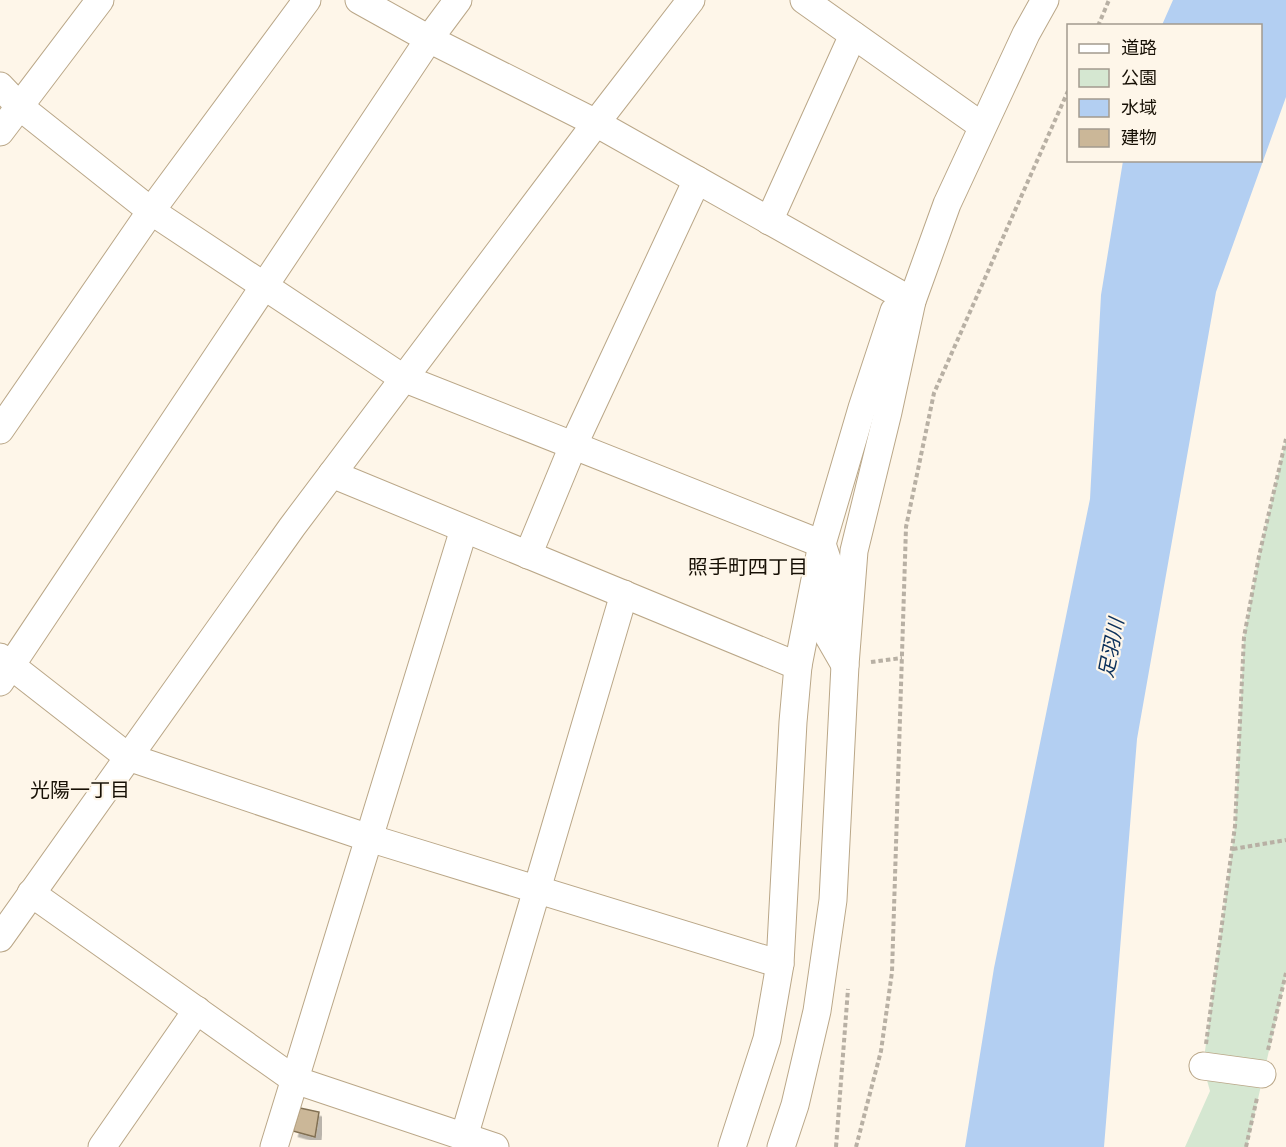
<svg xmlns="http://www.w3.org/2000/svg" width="1286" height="1147" viewBox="0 0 1286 1147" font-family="'DM Sans','Noto Sans JP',sans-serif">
<defs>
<filter id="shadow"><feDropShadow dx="5.5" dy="5.5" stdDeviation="0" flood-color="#0004"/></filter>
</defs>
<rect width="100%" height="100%" fill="#fef6e9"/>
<!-- green -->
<polygon fill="#d5e7d1" points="1286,439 1286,976 1247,1147 1185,1147 1210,1091 1203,1066 1235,826 1244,637 1259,556"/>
<!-- water -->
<polygon fill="#b3cff2" points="1173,0 1286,0 1286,97 1216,292 1137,739 1104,1147 965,1147 994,968 1090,499 1101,295 1123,161 1260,160 1260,26 1162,25"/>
<!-- building -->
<polygon fill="#cbb798" stroke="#816f52" stroke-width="1.5" filter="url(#shadow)" points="300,1108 319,1112 315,1137 293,1131"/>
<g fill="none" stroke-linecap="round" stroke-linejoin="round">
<defs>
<g id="minor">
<polyline points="359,0 429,39 596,123 912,301"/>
<polyline points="804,0 982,126"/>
<polyline points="0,86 19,106 151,211 403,378 822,544 830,568 826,632 845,665"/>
<polyline points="0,132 100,0"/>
<polyline points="769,221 853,35"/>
<polyline points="0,430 151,211 307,0"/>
<polyline points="332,474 798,666"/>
<polyline points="528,555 573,446 697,180"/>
<polyline points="0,657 128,757 369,838 780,964"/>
<polyline points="0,682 429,39 458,0"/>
<polyline points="31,893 295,1080 495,1147"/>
<polyline points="0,938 292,527 596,123 691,0"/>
<polyline points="1203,1066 1262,1074"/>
<polyline points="464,1137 624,594"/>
<polyline points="102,1147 197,1010"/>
<polyline points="274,1147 464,529"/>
<polyline points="732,1147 767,1039 780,964 793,722 798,666 822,544 862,408 894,311"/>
<polyline points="781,1147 795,1105 817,1011 833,900 845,665 854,551 888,412 912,301 947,204 1026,34 1045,0"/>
</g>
</defs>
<!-- minor casing -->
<use href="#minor" stroke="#baa788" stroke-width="29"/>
<!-- path -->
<g stroke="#b8b0a4" stroke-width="4" stroke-dasharray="4.5 3" stroke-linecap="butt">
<polyline points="1098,26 1109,0"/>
<polyline points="871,662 902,658"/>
<polyline points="1233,849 1286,840"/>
<polyline points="1206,1044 1235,826 1244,637 1259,556 1286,439"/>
<polyline points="1268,1050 1286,973"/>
<polyline points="836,1147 848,989"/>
<polyline points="856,1147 881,1051 892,972 906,527 934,393 1068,91"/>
<polyline points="1246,1147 1257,1098"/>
</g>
<!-- minor -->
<use href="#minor" stroke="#fff" stroke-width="27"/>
</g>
<g text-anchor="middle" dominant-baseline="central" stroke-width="4.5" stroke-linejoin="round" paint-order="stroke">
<!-- neighbourhood labels -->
<g font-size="20" fill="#171005" stroke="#fef6e9">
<text x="748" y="567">照手町四丁目</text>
<text x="80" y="790">光陽一丁目</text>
</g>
<!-- water labels -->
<g font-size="20" font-style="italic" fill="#092f5a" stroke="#fef6e9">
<text transform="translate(1111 648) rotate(-79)">足羽川</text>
</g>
</g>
<!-- legend -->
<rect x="1067" y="24" width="195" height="138" fill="#fef6e9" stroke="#a29a8e" stroke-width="1.5"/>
<rect x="1079" y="44" width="30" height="9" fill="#ffffff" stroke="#a29a8e" stroke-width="1.5"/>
<text x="1121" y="54" font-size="18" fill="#171005">道路</text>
<rect x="1079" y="69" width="30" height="18" fill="#d5e7d1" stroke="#a29a8e" stroke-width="1.5"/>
<text x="1121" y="84" font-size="18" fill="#171005">公園</text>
<rect x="1079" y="99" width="30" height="18" fill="#b3cff2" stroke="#a29a8e" stroke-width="1.5"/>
<text x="1121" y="114" font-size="18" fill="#171005">水域</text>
<rect x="1079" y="129" width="30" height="18" fill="#cbb798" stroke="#a29a8e" stroke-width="1.5"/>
<text x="1121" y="144" font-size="18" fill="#171005">建物</text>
</svg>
